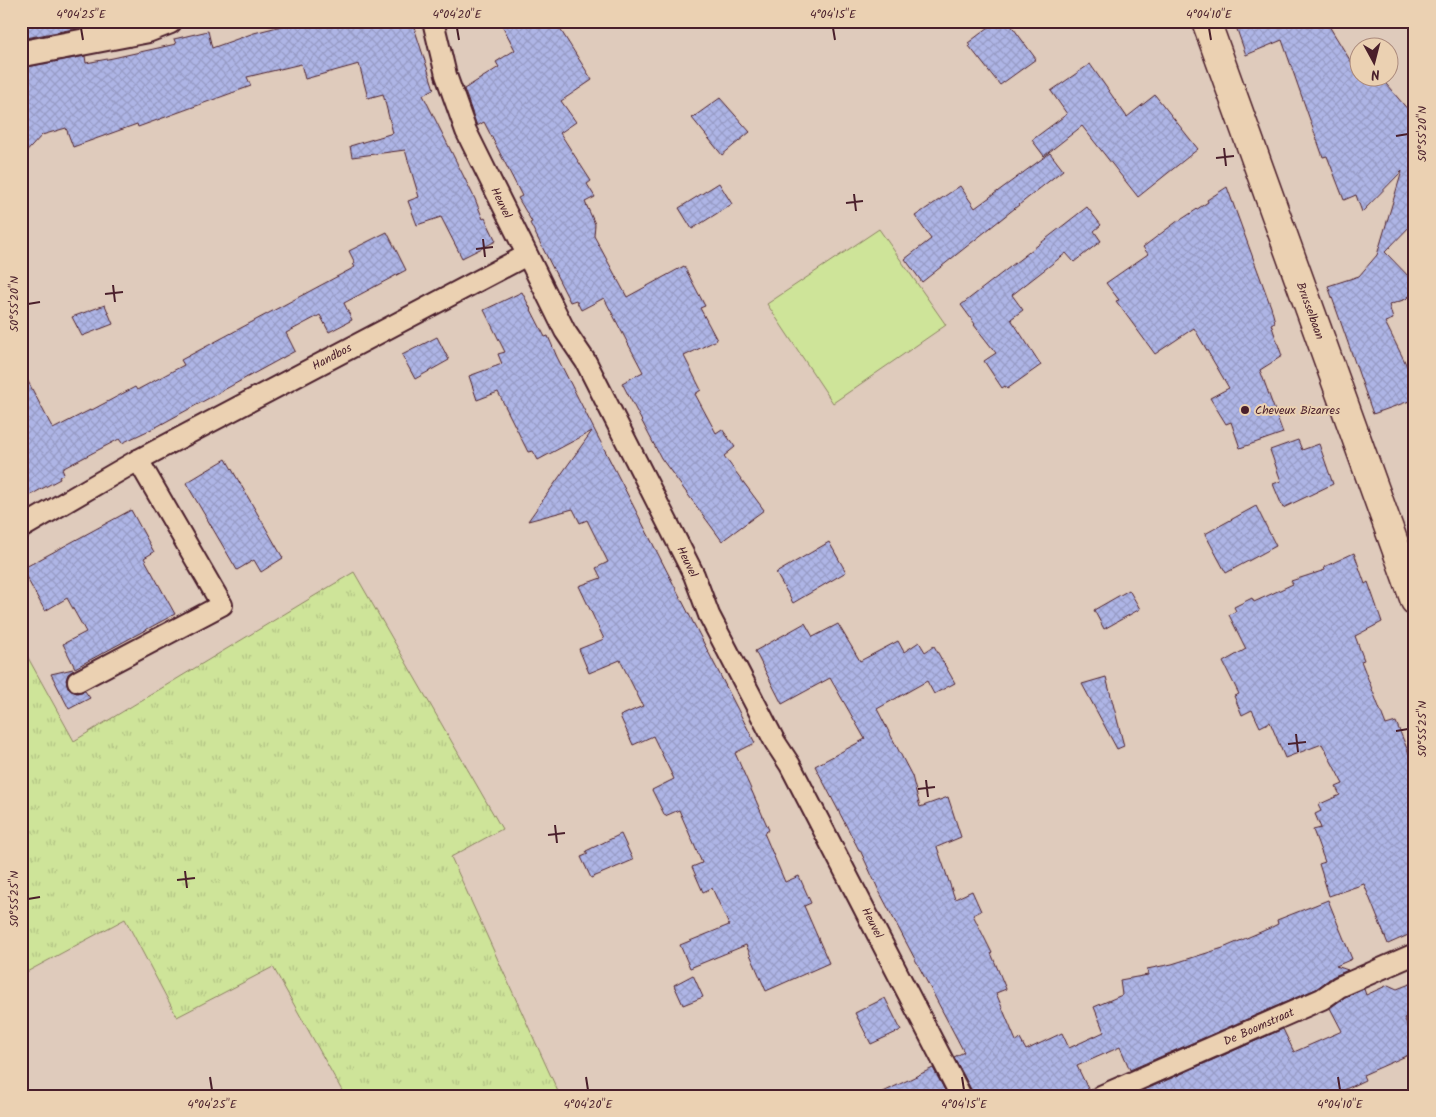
<svg xmlns="http://www.w3.org/2000/svg" width="1436" height="1117" viewBox="0 0 1436 1117" font-family="Kalam,sans-serif">
  <defs>
    <pattern id="grass-tufts" width="24" height="20" patternUnits="userSpaceOnUse" patternTransform="scale(1.25)"><rect width="24" height="20" fill="#cee499"/><path d="M3 7l-1-3M5 7V3M7 7l1-3M15 17l-1-3M17 17v-4M19 17l1-3" fill="none" stroke="#b2c384"/></pattern>
    <pattern id="building-cross-hatch" width="8" height="8" patternUnits="userSpaceOnUse" patternTransform="scale(1.25)"><rect width="8" height="8" fill="#aeb5e6"/><path d="M0 0l8 8M0 8l8-8" fill="none" stroke="#979bc5"/></pattern>
  </defs>
  <rect width="100%" height="100%" fill="#dfcbbc"/>
  <filter id="ink" filterUnits="userSpaceOnUse"><feTurbulence type="fractalNoise" baseFrequency=".02" numOctaves="2"/><feDisplacementMap in="SourceGraphic" scale="10" xChannelSelector="R" yChannelSelector="G"/><feConvolveMatrix kernelMatrix="1 2 1 2 8 2 1 2 1" color-interpolation-filters="sRGB"/></filter>
  <g filter="url(#ink)">
    <polygon fill="url(#grass-tufts)" stroke="#8c8262" points="354,572 502,829 451,857 560,1096 345,1096 273,967 177,1017 125,919 21,975 21,645 74,741"/>
    <polygon fill="#cee499" stroke="#8c8262" points="879,229 946,325 833,403 767,304"/>
    <g fill="url(#building-cross-hatch)" stroke="#4a1f2b">
      <polygon points="21,21 78,21 79,28 21,39"/>
      <polygon points="301,21 412,21 434,89 423,95 475,199 483,219 485,218 496,241 462,258 441,217 417,225 408,201 419,197 405,150 352,157 350,146 393,133 383,94 368,98 359,64 305,79 301,64 247,77 251,86 138,127 137,124 73,147 66,128 42,135 21,158 21,68 85,56 86,63 113,58 176,44 174,39 208,31 212,48 254,33"/>
      <polygon points="500,21 555,21 592,80 561,101 576,122 560,133 591,181 587,184 595,197 585,202 595,224 594,236 627,297 684,266 705,306 700,308 717,340 684,356 701,390 695,394 716,433 722,429 735,447 724,456 764,510 722,541 661,458 622,383 643,372 604,298 581,310 576,300 570,302 530,223 532,222 518,198 522,196 484,122 477,126 464,89 499,67 496,62 515,50"/>
      <polygon points="997,21 1008,21 1036,59 1000,85 969,46 970,46 968,43"/>
      <polygon points="1234,21 1326,21 1358,73 1358,78 1381,78 1415,118 1415,221 1385,252 1415,283 1415,290 1406,299 1389,305 1393,319 1385,322 1415,382 1415,399 1373,414 1328,286 1359,276 1377,255 1402,171 1362,212 1356,195 1344,200 1327,156 1323,157 1282,40 1246,55"/>
      <polygon points="1090,64 1127,117 1155,95 1198,149 1138,197 1082,126 1044,156 1032,140 1067,114 1051,91"/>
      <polygon points="720,98 750,132 722,155 692,118"/>
      <polygon points="1050,153 1063,170 922,282 905,259 931,239 915,216 960,186 975,208"/>
      <polygon points="719,183 732,204 692,229 679,208"/>
      <polygon points="1227,187 1271,307 1275,322 1271,324 1282,356 1260,370 1283,433 1240,448 1231,422 1226,424 1210,398 1229,388 1194,328 1155,354 1116,301 1119,300 1106,283 1148,254 1143,247 1179,220 1179,221 1208,202 1207,200"/>
      <polygon points="1087,207 1101,225 1094,231 1101,241 1074,262 1066,253 1012,295 1023,310 1011,319 1041,365 1007,389 1005,386 1002,388 984,361 996,353 974,325 975,324 961,305"/>
      <polygon points="387,232 406,270 344,303 352,320 329,332 320,315 286,333 295,351 158,426 122,443 119,439 62,469 64,474 59,477 60,479 21,500 21,368 53,429 90,410 90,411 135,387 137,390 184,365 181,360 355,267 353,264 355,263 349,251"/>
      <polygon points="522,292 545,337 548,336 557,357 755,743 735,753 769,830 764,833 785,882 799,876 811,903 804,906 829,963 766,991 746,945 690,968 680,945 729,925 712,888 703,892 692,867 702,863 679,810 665,816 652,790 674,779 653,736 633,745 620,716 643,706 620,660 589,673 579,649 604,639 579,586 601,578 596,568 608,562 587,520 580,523 573,509 528,521 592,431 538,460 533,451 528,452 498,392 477,400 469,376 502,364 498,354 505,352 484,310"/>
      <polygon points="105,305 113,324 82,336 72,317"/>
      <polygon points="437,337 449,360 415,379 402,355"/>
      <polygon points="1298,440 1302,450 1319,444 1333,484 1283,508 1273,484 1281,481 1270,450"/>
      <polygon points="226,459 283,558 261,572 254,560 237,570 186,483"/>
      <polygon points="1256,506 1276,546 1226,573 1205,534"/>
      <polygon points="131,510 154,552 144,558 175,614 75,668 63,644 86,632 67,598 45,611 22,569"/>
      <polygon points="829,542 846,572 793,603 776,573"/>
      <polygon points="1354,553 1365,584 1368,582 1382,622 1355,636 1364,660 1361,661 1386,725 1396,722 1415,768 1415,932 1388,944 1364,884 1329,896 1319,864 1325,862 1313,830 1321,828 1315,814 1321,811 1318,805 1340,795 1336,787 1343,784 1322,744 1285,758 1270,722 1260,727 1252,710 1242,715 1234,696 1239,694 1223,662 1246,649 1229,615 1236,611 1234,607 1252,598 1254,602 1293,584 1291,581 1325,570 1324,567"/>
      <polygon points="1129,590 1140,609 1104,629 1094,610"/>
      <polygon points="805,623 813,637 838,624 860,661 898,641 904,652 919,642 925,652 934,646 955,683 934,694 927,681 877,709 912,776 920,807 948,797 961,837 937,847 955,899 972,891 981,911 973,915 992,953 991,953 1006,989 996,993 1016,1041 1020,1039 1026,1050 1062,1033 1069,1048 1104,1032 1094,1007 1122,995 1120,980 1148,975 1147,969 1172,964 1223,948 1270,928 1278,924 1277,920 1328,900 1352,959 1336,966 1348,970 1332,977 1316,989 1130,1070 1120,1047 1077,1066 1090,1093 1089,1096 973,1096 972,1091 954,1057 964,1052 879,891 860,850 859,850 815,766 865,739 830,678 782,704 755,651"/>
      <polygon points="73,669 74,670 68,674 66,680 68,687 71,691 77,693 85,691 90,698 69,709 51,674"/>
      <polygon points="1106,677 1124,746 1117,749 1082,684"/>
      <polygon points="621,834 633,860 591,878 581,857 588,854 586,851"/>
      <polygon points="693,975 703,997 683,1005 674,985"/>
      <polygon points="1415,982 1415,1014 1404,1018 1415,1040 1415,1052 1363,1075 1365,1080 1331,1096 1142,1096 1140,1092 1283,1029 1294,1052 1342,1031 1330,1008 1345,997 1364,989 1366,995 1388,985 1397,989"/>
      <polygon points="885,998 901,1030 871,1044 855,1013"/>
      <polygon points="933,1068 948,1096 875,1096"/>
    </g>
    <g fill="none" stroke-linecap="round" stroke-linejoin="round">
      <defs>
        <g id="minor">
          <polyline points="433,21 446,75 466,131 565,331 586,362 694,575 709,615 775,742 790,765 961,1096"/>
          <polyline points="21,528 138,460 527,255"/>
          <polyline points="78,681 222,605 138,460"/>
          <polyline points="1101,1096 1322,999 1339,987 1415,954"/>
        </g>
        <polyline id="tertiary" points="21,54 146,30 169,21"/>
        <polyline id="primary" points="1206,21 1415,601"/>
      </defs>
      <use href="#minor" stroke="#4a1f2b" stroke-width="24"/>
      <use href="#tertiary" stroke="#4a1f2b" stroke-width="29"/>
      <use href="#primary" stroke="#4a1f2b" stroke-width="31"/>
      <use href="#minor" stroke="#ebd1b2" stroke-width="20"/>
      <use href="#tertiary" stroke="#ebd1b2" stroke-width="25"/>
      <use href="#primary" stroke="#ebd1b2" stroke-width="28"/>
    </g>
  </g>
  <path fill="none" stroke="#4a1f2b" stroke-width="2" d="M81,28l2,12M457,28l2,12M833,28l2,12M1209,28l2,12M1396,136l12,-2M1224,148l2,18M1216,158l18,-2M854,194l2,17M846,203l17,-2M483,239l2,18M476,249l17,-2M113,285l2,17M105,294l18,-2M28,304l12,-2M1396,731l12,-2M1296,734l2,18M1288,744l18,-2M926,780l2,17M918,789l17,-2M555,825l2,18M548,835l17,-2M185,871l2,17M177,880l18,-2M28,899l12,-2M210,1077l2,13M586,1077l2,13M962,1077l2,13M1338,1077l2,13"/>
  <circle fill="#4a1f2b" stroke="#ebd1b2" stroke-width="2" cx="1245" cy="410" r="5"/>
  <g text-anchor="middle" dominant-baseline="central" stroke-width="4" stroke-linejoin="round" paint-order="stroke">
    <g font-size="12" fill="#4a1f2b" stroke="#ebd1b2">
      <text transform="translate(501 203) rotate(64)">Heuvel</text>
      <text transform="translate(1310 311) rotate(70)">Brusselbaan</text>
      <text transform="translate(332 357) rotate(-28)">Handbos</text>
      <text transform="translate(687 562) rotate(64)">Heuvel</text>
      <text transform="translate(872 923) rotate(63)">Heuvel</text>
      <text transform="translate(1259 1027) rotate(-24)">De Boomstraat</text>
    </g>
    <g font-size="12" fill="#4a1f2b" stroke="#ebd1b2" text-anchor="start">
      <text x="1255" y="410">Cheveux Bizarres</text>
    </g>
  </g>
  <rect width="1436" height="1117" fill="none" stroke="#ebd1b2" stroke-width="55"/>
  <g transform="translate(1374 62) rotate(173)"><circle r="24" fill="#ebd1b2" stroke="#ab8a7c"/>
  <path d="M0-4L9 19L0 12L-9 19Z" fill="#4a1f2b"/>
  <text y="-8" font-size="14" font-weight="bold" text-anchor="middle" fill="#4a1f2b">N</text>
  </g>
  <rect x="28" y="28" width="1380" height="1062" fill="none" stroke="#4a1f2b" stroke-width="2"/>
  <g font-size="12" text-anchor="middle" fill="#4a1f2b">
    <text x="81" y="18">4°04'25"E</text>
    <text x="457" y="18">4°04'20"E</text>
    <text x="833" y="18">4°04'15"E</text>
    <text x="1209" y="18">4°04'10"E</text>
    <text transform="translate(1422 134) rotate(-90)" y="4">50°55'20"N</text>
    <text transform="translate(14 304) rotate(-90)" y="4">50°55'20"N</text>
    <text transform="translate(1422 729) rotate(-90)" y="4">50°55'25"N</text>
    <text transform="translate(14 899) rotate(-90)" y="4">50°55'25"N</text>
    <text x="212" y="1108">4°04'25"E</text>
    <text x="588" y="1108">4°04'20"E</text>
    <text x="964" y="1108">4°04'15"E</text>
    <text x="1340" y="1108">4°04'10"E</text>
  </g>
</svg>
